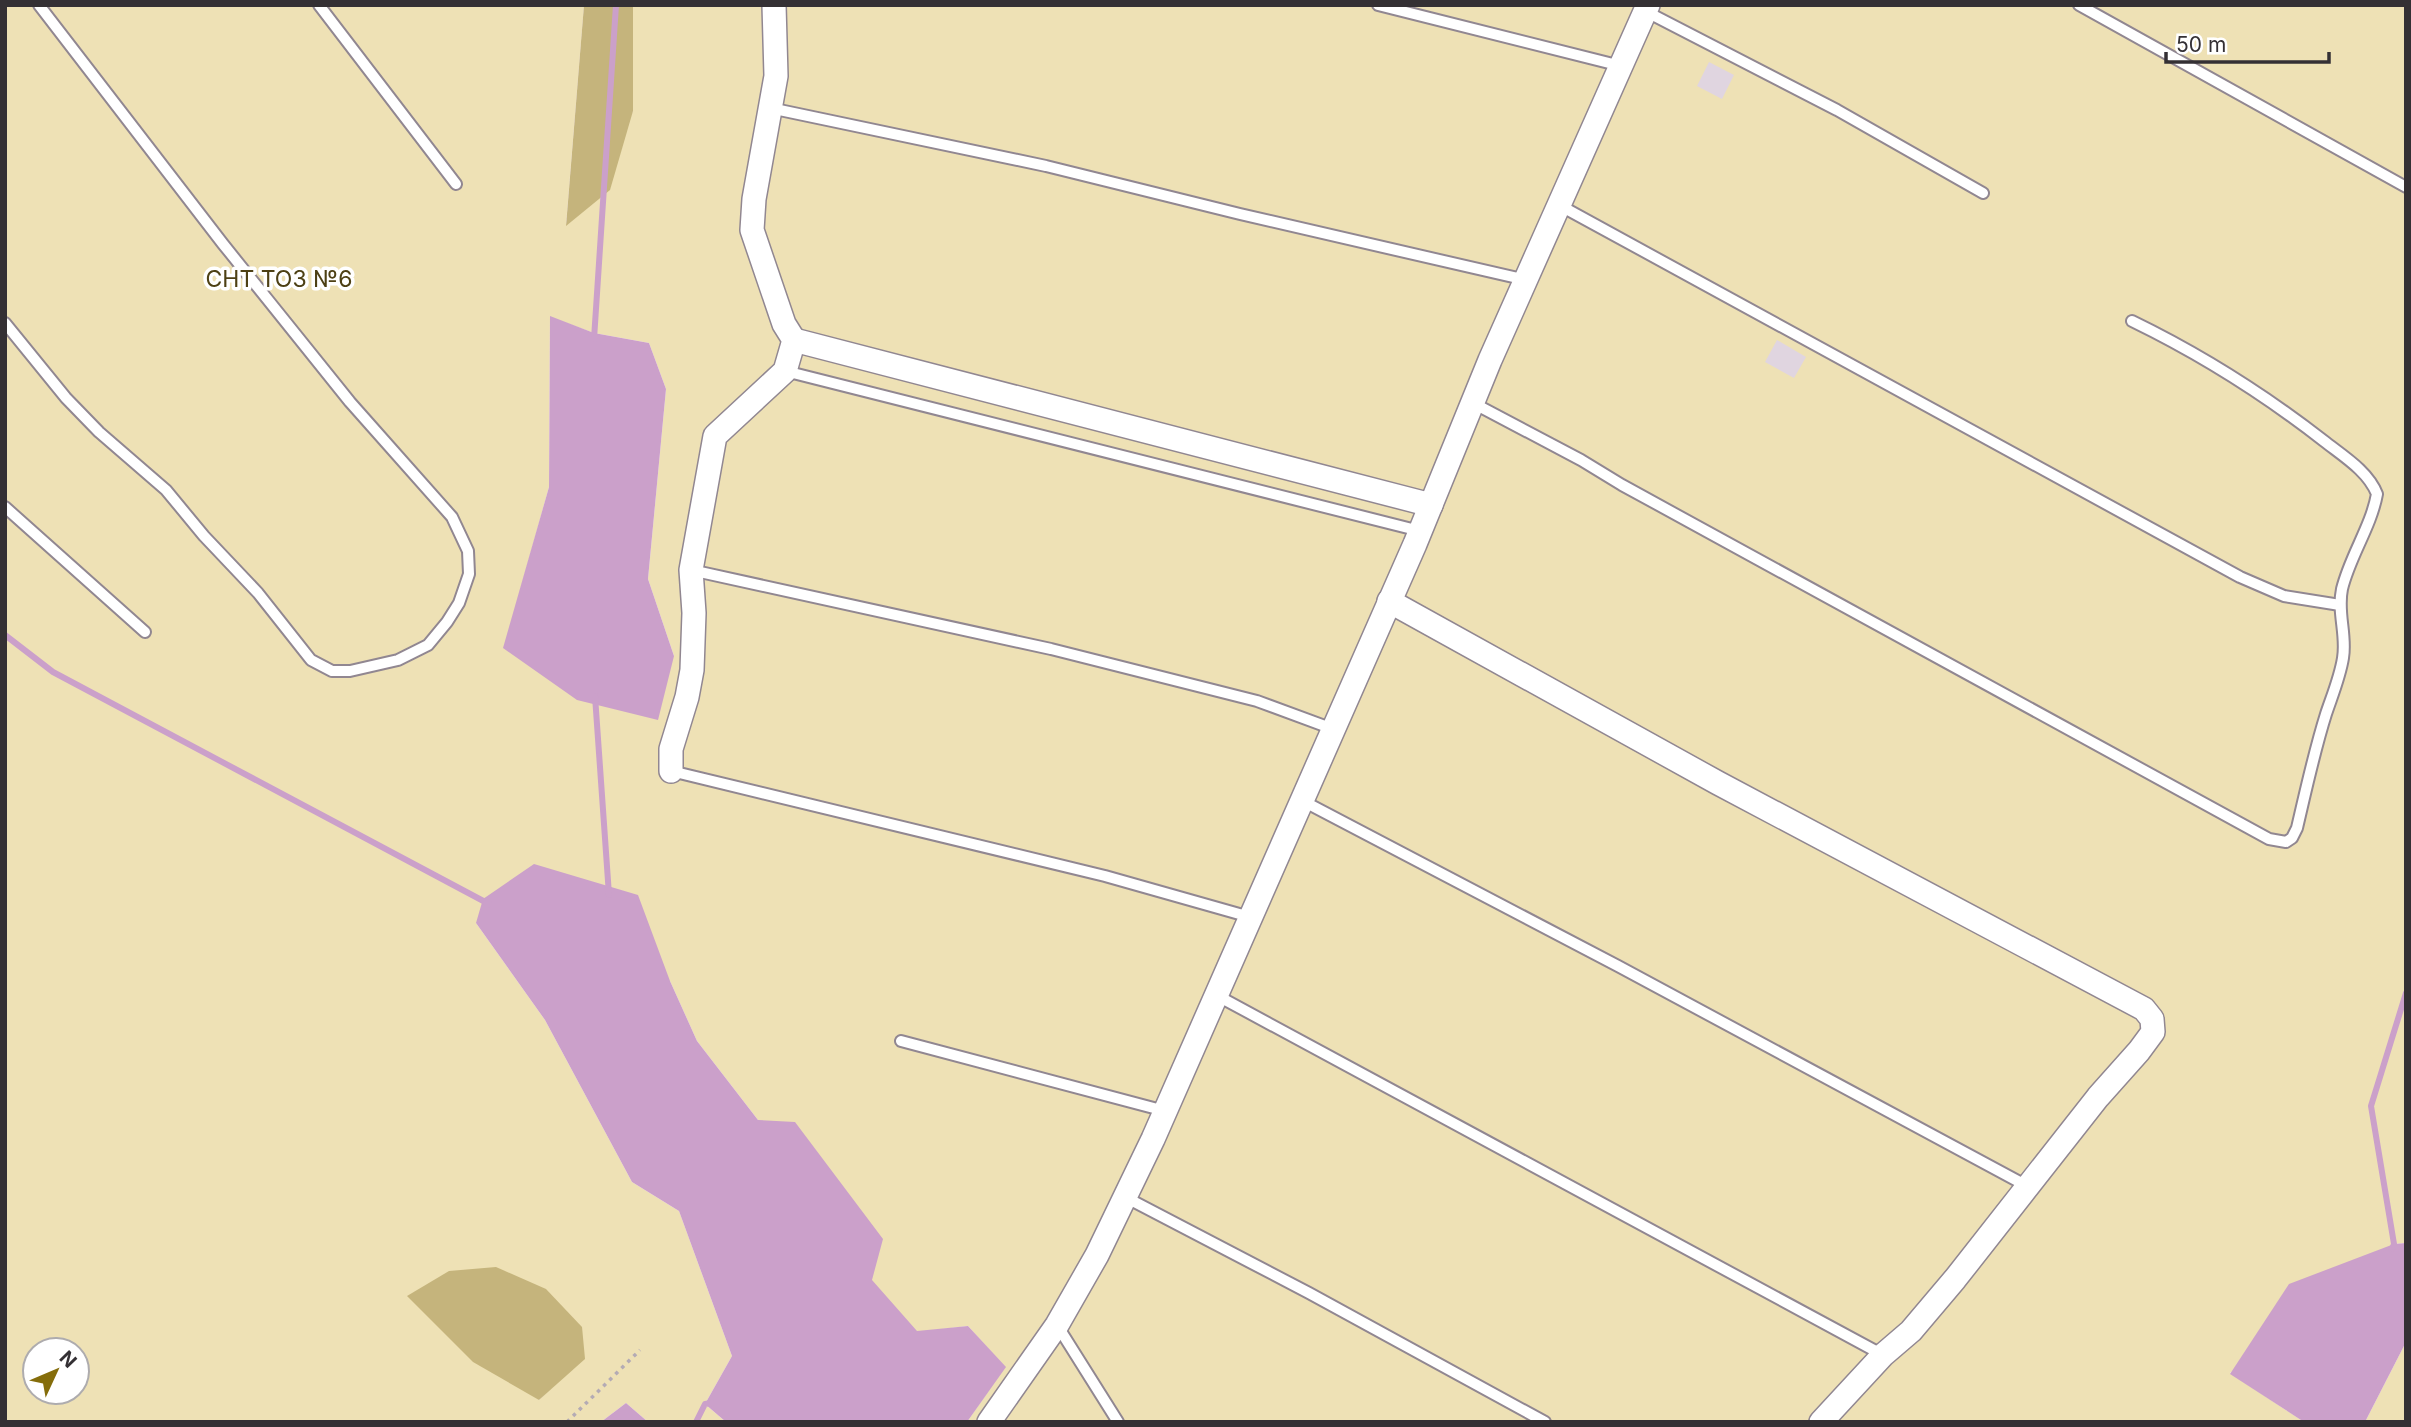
<svg xmlns="http://www.w3.org/2000/svg" width="2411" height="1427" viewBox="0 0 2411 1427" font-family="Inter,sans-serif">
  <rect width="100%" height="100%" fill="#fbf0fb"/>
  <g fill="#eee1b5" fill-rule="evenodd">
    <path d="M5,5h579l-18,220 67,-114v-106h1773v1238l-12,1 -164,129 74,49h-1337l38,-55 -37,-41 -51,6 -46,-52 -113,-160 -61,-79 -27,-60 -194,-58 69,97 87,162 47,29 53,145 -27,48 21,18h-78l-22,-19 -25,19h-596zM550,317l44,16 55,10 17,46 -18,190 26,77 -170,-8 45,-161zM496,1267l64,113 -21,20zM35,1350h42v42h-42z"/>
    <polygon points="2406,1342 2406,1422 2365,1422"/>
  </g>
  <g fill="#c5b47c">
    <polygon points="584,5 633,5 633,111 610,190 566,226"/>
    <polygon points="496,1267 546,1289 582,1327 585,1359 539,1400 473,1362 407,1296 449,1271"/>
  </g>
  <g fill="#cba0ca">
    <polygon points="550,316 594,333 649,343 666,389 648,579 674,656 658,720 577,700 503,648 549,487"/>
    <polygon points="534,864 638,895 670,981 697,1041 758,1120 795,1122 883,1239 872,1280 917,1331 968,1326 1006,1367 967,1422 726,1422 705,1404 732,1356 679,1211 632,1182 545,1020 476,923 483,899"/>
    <polygon points="2406,1243 2406,1342 2365,1422 2304,1422 2230,1374 2289,1284 2394,1244"/>
    <polygon points="626,1403 648,1422 601,1422"/>
  </g>
  <g fill="none" stroke-linecap="round" stroke-linejoin="round">
    <g stroke="#cba0ca" stroke-width="6">
      <polyline points="594,339 616,5"/>
      <polyline points="5,635 53,672 489,904"/>
      <polyline points="595,696 609,895"/>
      <polyline points="2392,1249 2394,1244 2371,1106 2406,993"/>
      <polyline points="696,1422 705,1404 711,1403"/>
    </g>
  </g>
  <g fill="#e0d5e0">
    <polygon points="1709,62 1734,75 1722,99 1697,86"/>
    <polygon points="1777,340 1806,357 1794,378 1765,362"/>
  </g>
  <g fill="none" stroke-linecap="round" stroke-linejoin="round">
    <defs>
      <g id="service">
        <polyline points="319,5 456,184"/>
        <polyline points="1378,5 1621,66"/>
        <polyline points="2079,5 2406,187"/>
        <polyline points="1645,11 1837,110 1983,193"/>
        <polyline points="770,108 1046,166 1240,214 1526,280"/>
        <polyline points="1559,205 2240,577 2284,596 2340,605"/>
        <polyline points="5,323 66,398 99,432 166,490 204,536 258,593 311,660 332,671 350,671 398,660 428,645 447,622 459,603 469,574 468,551 452,517 350,402 223,244 39,5"/>
        <polyline points="785,371 1420,531"/>
        <path d="M1473,403l108,57 41,25 647,354 17,3 6,-4 5,-10c9,-38 17,-76 29,-114 6,-18 14,-37 17,-56 4,-23 -6,-45 -1,-69 8,-33 29,-62 35,-95 -9,-23 -34,-38 -53,-53 -59,-46 -124,-87 -192,-120"/>
        <polyline points="5,507 145,632"/>
        <polyline points="691,570 1051,649 1257,701 1333,729"/>
        <polyline points="671,771 1105,876 1250,917"/>
        <polyline points="1301,800 1618,966 2027,1186"/>
        <polyline points="1216,995 1883,1355"/>
        <polyline points="901,1041 1165,1111"/>
        <polyline points="1125,1197 1309,1293 1545,1422"/>
        <polyline points="1057,1325 1118,1422"/>
      </g>
      <g id="minor">
        <polyline points="794,340 1431,505"/>
        <polyline points="1389,601 1718,783 2144,1009 2152,1019 2153,1032 2139,1051 2098,1097 1955,1279 1911,1331 1883,1355 1821,1422"/>
        <polyline points="671,771 671,749 687,697 692,670 694,613 691,570 715,436 785,371 794,340 784,324 752,230 754,199 776,76 774,5"/>
        <polyline points="989,1422 1057,1325 1097,1255 1153,1139 1415,544 1490,360 1648,5"/>
      </g>
    </defs>
    <use href="#service" stroke="#918791" stroke-width="14"/>
    <use href="#minor" stroke="#918791" stroke-width="26"/>
    <polyline stroke="#b4abb4" stroke-width="3.5" stroke-dasharray="3.5 5" stroke-linecap="butt" points="567,1422 640,1350"/>
    <use href="#service" stroke="#fff" stroke-width="10"/>
    <use href="#minor" stroke="#fff" stroke-width="23"/>
  </g>
  <g text-anchor="middle" dominant-baseline="central" stroke-width="7" stroke-linejoin="round" paint-order="stroke">
    <g font-size="23" fill="#4d4014" stroke="#fff">
      <text x="279" y="279">СНТ ТОЗ №6</text>
    </g>
  </g>
  <rect width="2411" height="1427" fill="none" stroke="#343034" stroke-width="14"/>
  <g transform="translate(56 1371) rotate(46)"><circle r="33" fill="#ffffff" stroke="#aeacae" stroke-width="2"/>
  <path d="M0-5L12 26L0 18L-12 26Z" fill="#856d0b"/>
  <text y="-10" font-size="19" font-weight="bold" text-anchor="middle" fill="#343034">N</text>
  </g>
  <path d="M2166 52v10h163v-10" fill="none" stroke="#343034" stroke-width="3.5"/>
  <text x="2176" y="52" font-size="21" fill="#343034" stroke="#ffffff" stroke-width="5" paint-order="stroke">50 m</text>
</svg>
